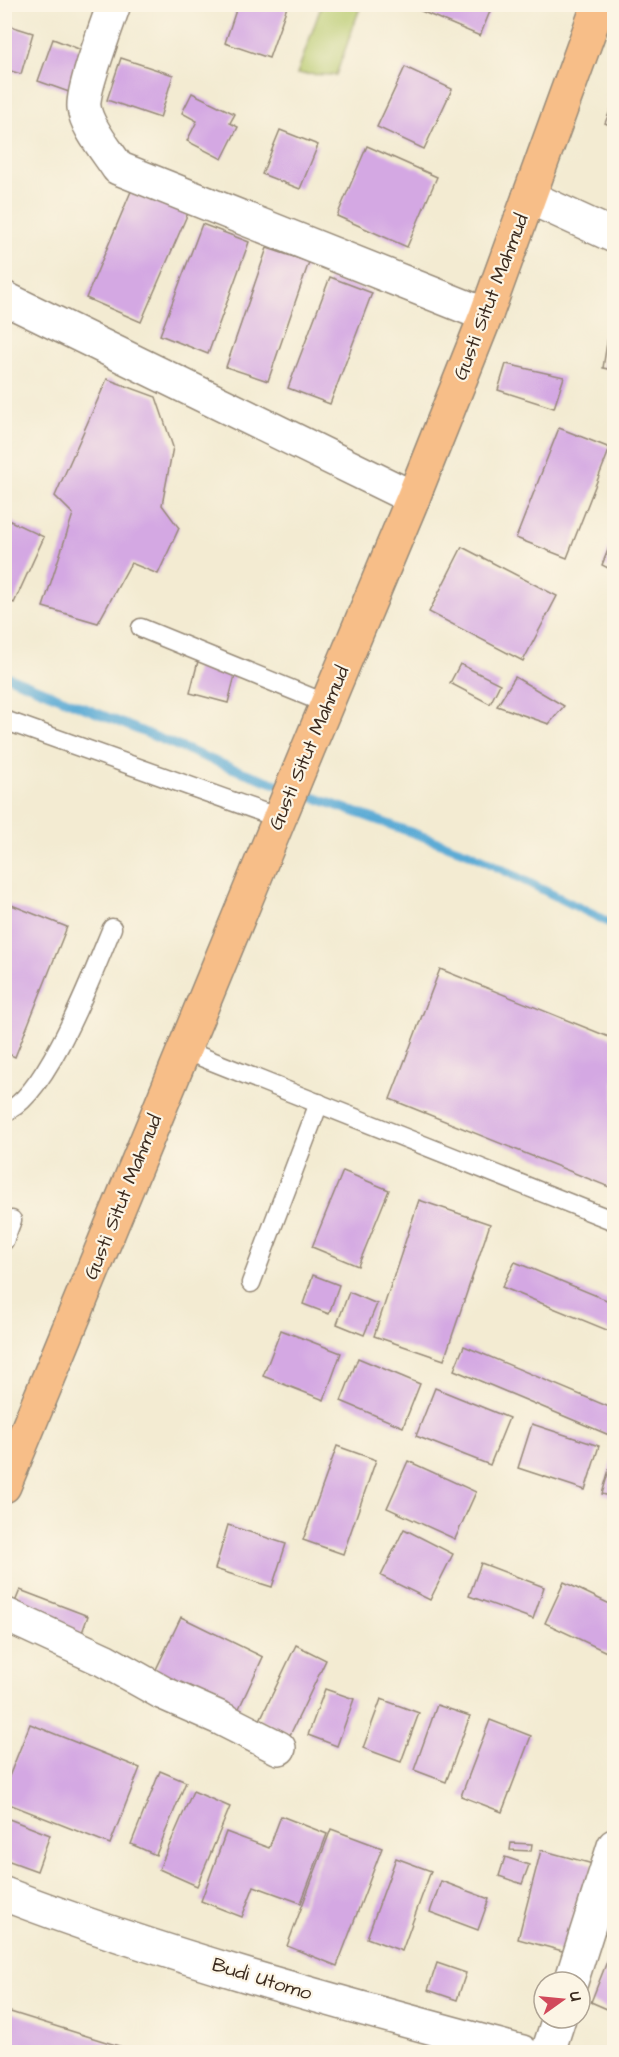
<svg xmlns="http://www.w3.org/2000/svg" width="619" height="2057" viewBox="0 0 619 2057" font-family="'Architects Daughter',sans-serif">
  <rect width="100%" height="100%" fill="#fcf5e5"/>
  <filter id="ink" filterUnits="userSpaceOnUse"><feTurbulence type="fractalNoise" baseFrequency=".0167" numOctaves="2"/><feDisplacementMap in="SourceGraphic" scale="12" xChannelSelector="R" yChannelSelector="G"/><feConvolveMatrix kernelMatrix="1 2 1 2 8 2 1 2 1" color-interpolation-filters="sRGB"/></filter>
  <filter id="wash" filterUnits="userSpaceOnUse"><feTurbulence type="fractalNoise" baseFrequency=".008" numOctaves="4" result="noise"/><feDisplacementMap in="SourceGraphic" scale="24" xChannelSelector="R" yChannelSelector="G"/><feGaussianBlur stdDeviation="1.35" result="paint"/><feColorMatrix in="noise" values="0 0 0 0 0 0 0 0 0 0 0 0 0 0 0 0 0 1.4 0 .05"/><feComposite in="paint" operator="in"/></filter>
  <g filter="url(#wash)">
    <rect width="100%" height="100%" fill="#f3ebd2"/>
    <polygon fill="#b8ca6e" stroke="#7a7a46" stroke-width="1.5" points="322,4 361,5 336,75 297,74"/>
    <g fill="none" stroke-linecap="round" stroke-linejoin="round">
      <polyline stroke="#5babd5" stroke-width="9" points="4,675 229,767 469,853 614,925"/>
    </g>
    <g id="blocks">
      <g fill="#d4a8e3">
        <polygon points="238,4 288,4 269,58 225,43"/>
        <polygon points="416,4 493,4 480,36 414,8"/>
        <polygon points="4,24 33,33 21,74 4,69"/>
        <polygon points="53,39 84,51 69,92 38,81"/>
        <polygon points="121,58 173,75 160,118 107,100"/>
        <polygon points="405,67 452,89 424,149 377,127"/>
        <polygon points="192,93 235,114 230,123 238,127 222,159 187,141 197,121 182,113"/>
        <polygon points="614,101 614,127 605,123"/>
        <polygon points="280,130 318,145 300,189 262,174"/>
        <polygon points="367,146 437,177 407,247 337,216"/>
        <polygon points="132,189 188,213 141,322 86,298"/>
        <polygon points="202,224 249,242 208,354 160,335"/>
        <polygon points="267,248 309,262 268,381 226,367"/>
        <polygon points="330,277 372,293 330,404 288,388"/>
        <polygon points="613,306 614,306 614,370 603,368"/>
        <polygon points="506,364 564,377 554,408 498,390"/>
        <polygon points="107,379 156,397 173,447 162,505 179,528 158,574 131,563 98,623 43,607 73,514 55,496"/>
        <polygon points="559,428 610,448 567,558 516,538"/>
        <polygon points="4,518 44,537 14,603 4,598"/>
        <polygon points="614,535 614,571 602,565"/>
        <polygon points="462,547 557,596 523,661 429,612"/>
        <polygon points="199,657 237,668 228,703 190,693"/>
        <polygon points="460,664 500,684 490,704 450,683"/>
        <polygon points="515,677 564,706 549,724 497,706"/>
        <polygon points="4,902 67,927 15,1057 4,1052"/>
        <polygon points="440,969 614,1039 614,1189 390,1099"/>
        <polygon points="343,1171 389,1190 358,1266 312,1247"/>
        <polygon points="419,1200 490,1224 444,1360 374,1336"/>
        <polygon points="515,1262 614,1303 614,1333 502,1287"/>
        <polygon points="313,1275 339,1285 329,1314 303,1304"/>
        <polygon points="349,1292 377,1304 364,1335 337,1324"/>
        <polygon points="281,1330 341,1353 324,1400 263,1376"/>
        <polygon points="464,1346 614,1409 614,1437 454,1370"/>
        <polygon points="358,1358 420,1384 403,1427 341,1401"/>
        <polygon points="435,1388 509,1418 490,1465 416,1436"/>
        <polygon points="532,1424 599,1446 585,1490 518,1468"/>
        <polygon points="337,1446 376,1460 343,1554 303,1540"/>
        <polygon points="612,1459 614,1460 614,1497 602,1494"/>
        <polygon points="408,1461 476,1492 455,1539 387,1508"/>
        <polygon points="228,1525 286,1544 272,1587 215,1569"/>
        <polygon points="404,1529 453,1554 430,1600 381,1576"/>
        <polygon points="481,1563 544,1587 533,1619 469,1596"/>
        <polygon points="564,1582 614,1606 613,1655 545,1623"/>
        <polygon points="20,1590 88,1616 80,1638 11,1612"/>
        <polygon points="181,1617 263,1657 234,1719 151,1680"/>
        <polygon points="296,1645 326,1660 290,1735 260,1720"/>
        <polygon points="325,1689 354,1699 337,1746 308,1735"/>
        <polygon points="381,1699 419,1713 401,1762 363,1748"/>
        <polygon points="437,1705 470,1716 446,1782 414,1770"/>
        <polygon points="490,1720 531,1736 502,1812 461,1796"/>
        <polygon points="30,1724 140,1768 110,1844 4,1802 4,1789"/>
        <polygon points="160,1771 186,1782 156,1855 131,1844"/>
        <polygon points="193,1791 230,1807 197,1886 159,1869"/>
        <polygon points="281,1816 327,1834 301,1903 254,1886 242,1917 201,1901 226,1832 269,1848"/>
        <polygon points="9,1819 50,1835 37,1871 4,1859 4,1831"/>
        <polygon points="331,1829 382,1848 337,1966 287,1946"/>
        <polygon points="511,1843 532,1844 531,1851 510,1850"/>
        <polygon points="541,1850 593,1864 570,1953 518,1939"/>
        <polygon points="505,1857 529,1865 522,1884 499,1876"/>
        <polygon points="396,1858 431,1871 402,1951 367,1938"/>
        <polygon points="441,1881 489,1899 478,1930 430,1912"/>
        <polygon points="611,1907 614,1908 614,1937 601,1932"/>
        <polygon points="610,1954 614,1955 614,2012 591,2002"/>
        <polygon points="437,1963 466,1973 457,2000 428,1990"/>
        <polygon points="4,2010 138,2052 4,2052"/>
      </g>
    </g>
  </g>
  <g filter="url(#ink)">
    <use href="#blocks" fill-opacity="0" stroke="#978a78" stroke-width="1.5"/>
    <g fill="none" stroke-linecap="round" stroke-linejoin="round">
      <defs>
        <g id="service">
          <polyline points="141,628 327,704"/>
          <polyline points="4,720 279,818"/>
          <polyline points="184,1050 614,1221"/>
          <path d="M4,1112c42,-12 91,-144 108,-184"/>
          <polyline points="4,1241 12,1220"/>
          <polyline points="251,1283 319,1103"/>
        </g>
        <g id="minor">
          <path d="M114,4c-7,21 -32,86 -30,103 2,20 24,45 34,61l368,147"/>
          <polyline points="529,197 614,236"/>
          <polyline points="4,298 413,498"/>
          <polyline points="4,1614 104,1660 163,1693 222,1719 279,1748"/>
          <polyline points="571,1982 614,1846"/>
          <polyline points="548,2052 559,2018"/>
        </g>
        <path id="tertiary" d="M4,1894c169,65 344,111 518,158"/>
        <polyline id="trunk" points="4,1486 308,749 413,498 486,315 599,4"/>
      </defs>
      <use href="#service" stroke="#978a78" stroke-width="21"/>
      <use href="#minor" stroke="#978a78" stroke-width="36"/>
      <use href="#tertiary" stroke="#978a78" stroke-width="36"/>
      <use href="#trunk" stroke="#978a78" stroke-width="36"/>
      <use href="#service" stroke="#fff" stroke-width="18"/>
      <use href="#minor" stroke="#fff" stroke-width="33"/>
      <use href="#tertiary" stroke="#fff" stroke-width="33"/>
      <use href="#trunk" stroke="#f7be88" stroke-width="33"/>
    </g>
  </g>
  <g text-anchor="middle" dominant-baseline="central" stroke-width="4.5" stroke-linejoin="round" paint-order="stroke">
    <g font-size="20" fill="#3b2a1e" stroke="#fcf5e5">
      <text transform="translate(491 297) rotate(-69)">Gusti Situt Mahmud</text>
      <text transform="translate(309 748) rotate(-67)">Gusti Situt Mahmud</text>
      <text transform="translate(123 1197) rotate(-68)">Gusti Situt Mahmud</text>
      <text transform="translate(262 1979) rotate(17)">Budi Utomo</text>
    </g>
  </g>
  <rect width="619" height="2057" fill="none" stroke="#fcf5e5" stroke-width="24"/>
  <g transform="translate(562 2000) rotate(75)"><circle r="28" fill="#fcf5e5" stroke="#afa495" stroke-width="1.5"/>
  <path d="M0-4.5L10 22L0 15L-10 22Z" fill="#d1495b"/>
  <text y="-9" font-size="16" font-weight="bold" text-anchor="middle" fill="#3b2a1e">U</text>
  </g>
</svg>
